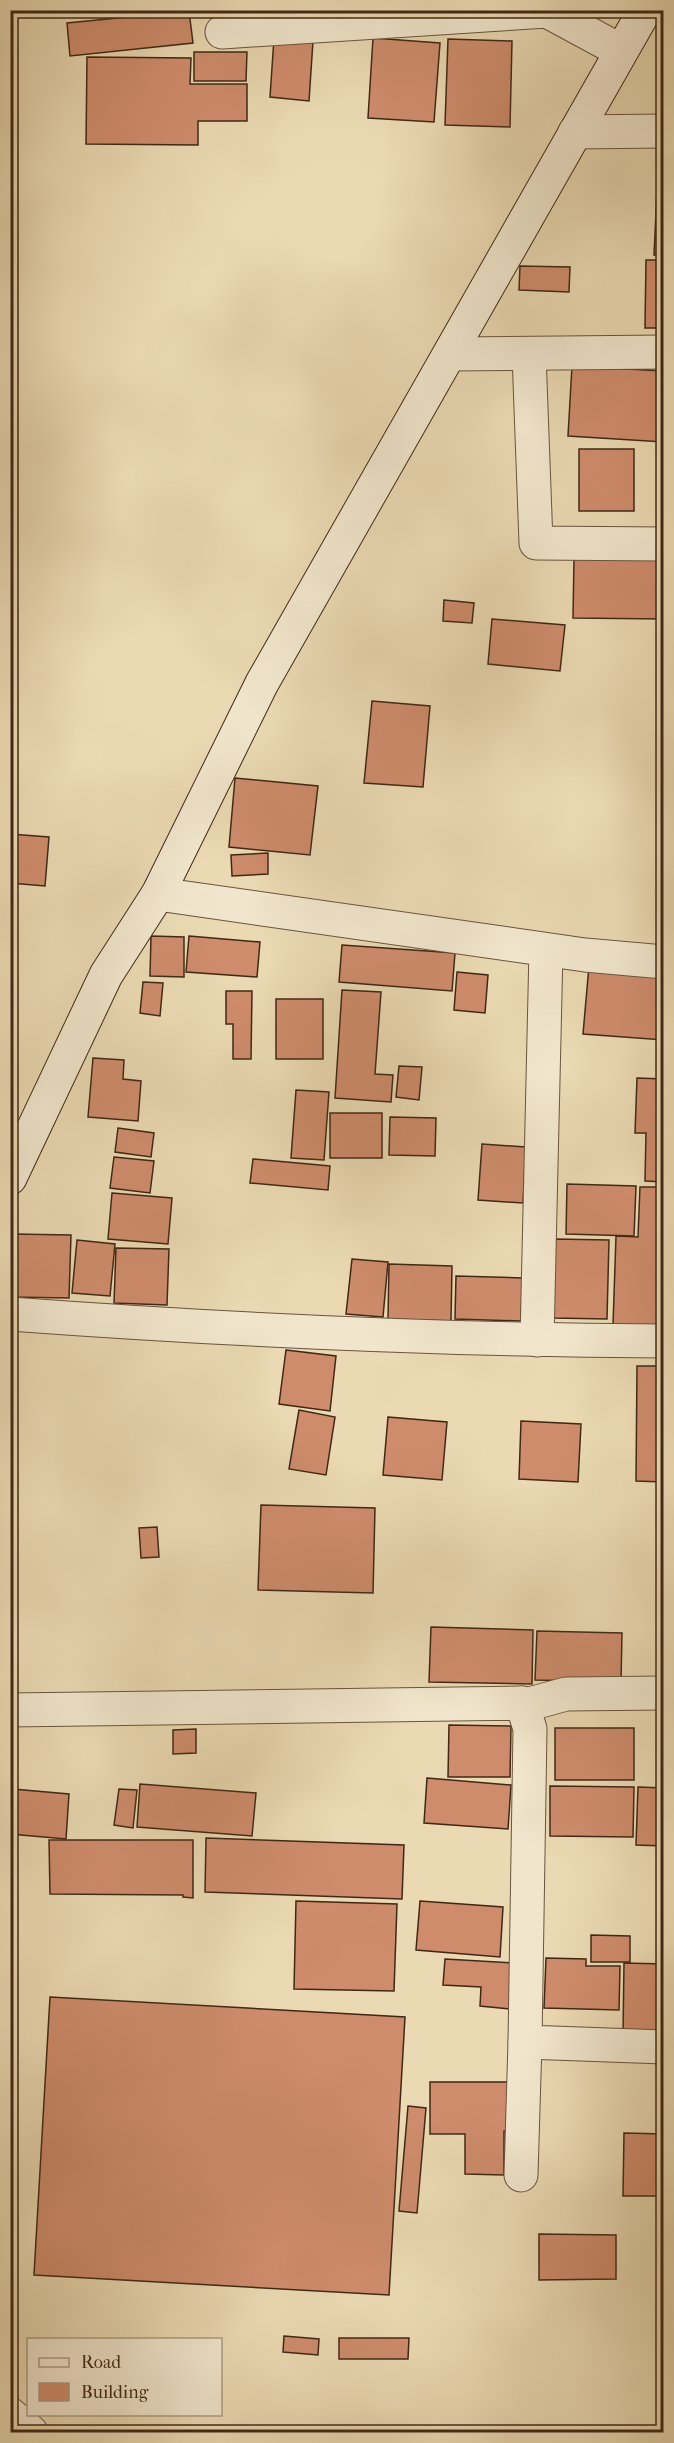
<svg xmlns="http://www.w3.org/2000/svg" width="674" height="2443" viewBox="0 0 674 2443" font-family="'IM FELL French Canon',serif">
  <rect width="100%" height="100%" fill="#ead9b2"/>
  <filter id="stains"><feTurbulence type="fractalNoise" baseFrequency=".00333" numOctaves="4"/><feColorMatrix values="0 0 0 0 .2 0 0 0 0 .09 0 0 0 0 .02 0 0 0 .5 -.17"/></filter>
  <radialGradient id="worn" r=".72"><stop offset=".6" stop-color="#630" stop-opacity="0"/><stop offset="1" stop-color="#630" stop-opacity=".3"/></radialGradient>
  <g fill="#ce8c6c" stroke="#402816" stroke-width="1.5">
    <polygon points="189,11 193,43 70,56 67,23"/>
    <polygon points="274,38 313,41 309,101 270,97"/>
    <polygon points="373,38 440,43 434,122 368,118"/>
    <polygon points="448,39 512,41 510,127 445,125"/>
    <polygon points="194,52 247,52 246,81 194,81"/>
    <polygon points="87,57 191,58 190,84 247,84 247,121 198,121 198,145 86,144"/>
    <polygon points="658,170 664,170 664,255 654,255"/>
    <polygon points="646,260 664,260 664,328 645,328"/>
    <polygon points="520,266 570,267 569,292 519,290"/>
    <polygon points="572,366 664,371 664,442 568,436"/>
    <rect x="579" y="449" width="55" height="62"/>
    <polygon points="574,559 664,560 664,619 573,618"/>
    <polygon points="444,600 474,603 472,623 443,621"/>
    <polygon points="492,619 565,625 560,671 488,664"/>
    <polygon points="372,701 430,706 423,787 364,783"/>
    <polygon points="235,778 318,786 310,855 229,847"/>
    <polygon points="10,834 49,837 45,886 10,883"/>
    <polygon points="268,853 268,874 232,876 231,855"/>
    <polygon points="151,936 184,937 184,977 150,976"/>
    <polygon points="189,936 260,942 257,977 186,972"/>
    <polygon points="342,945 455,953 452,991 339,982"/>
    <polygon points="589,966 664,972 664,1040 583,1034"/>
    <polygon points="457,972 488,975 485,1013 454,1010"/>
    <polygon points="143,982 163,983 160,1016 140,1013"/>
    <polygon points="342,990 381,992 375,1074 393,1075 391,1102 335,1098"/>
    <polygon points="226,991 252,991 251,1059 233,1059 233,1024 226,1024"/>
    <rect x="276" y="999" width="47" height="60"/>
    <polygon points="93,1058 124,1060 123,1079 141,1081 138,1121 88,1117"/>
    <polygon points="399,1066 422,1067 419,1100 396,1097"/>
    <polygon points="637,1078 664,1079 664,1182 645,1181 646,1133 635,1133"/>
    <polygon points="296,1090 329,1092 324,1160 291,1158"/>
    <rect x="330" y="1113" width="52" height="45"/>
    <polygon points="390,1117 436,1118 435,1156 389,1155"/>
    <polygon points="118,1128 154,1133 151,1157 115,1152"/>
    <polygon points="482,1144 526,1147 523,1203 478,1200"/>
    <polygon points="114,1157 154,1161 150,1193 110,1188"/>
    <polygon points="253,1159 330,1166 328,1190 250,1183"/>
    <polygon points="567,1184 636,1186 634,1236 566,1234"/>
    <polygon points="640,1187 664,1187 664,1326 613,1325 616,1236 638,1237"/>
    <polygon points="112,1193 172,1198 168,1244 108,1239"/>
    <polygon points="14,1234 71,1235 69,1298 12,1297"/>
    <polygon points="555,1239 609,1240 607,1319 553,1318"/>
    <polygon points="77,1240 115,1244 110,1296 72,1293"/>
    <polygon points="116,1248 169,1249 167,1305 114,1303"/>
    <polygon points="352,1259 388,1262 383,1317 346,1314"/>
    <polygon points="389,1264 452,1266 451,1321 388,1319"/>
    <polygon points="456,1276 523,1278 521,1321 455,1319"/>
    <polygon points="286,1350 336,1356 330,1411 279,1404"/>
    <polygon points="637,1366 664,1366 664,1482 636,1481"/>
    <polygon points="299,1410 335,1417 326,1475 289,1469"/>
    <polygon points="388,1417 447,1422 442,1480 383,1475"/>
    <polygon points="521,1421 581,1424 578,1482 519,1479"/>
    <polygon points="261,1505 375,1508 373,1593 258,1590"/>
    <polygon points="157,1527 159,1557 141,1558 139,1528"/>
    <polygon points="431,1627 533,1630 532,1684 429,1682"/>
    <polygon points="537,1631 622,1633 621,1682 535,1680"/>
    <polygon points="449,1725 511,1726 510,1777 448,1777"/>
    <rect x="555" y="1728" width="79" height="52"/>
    <polygon points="196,1729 196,1753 173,1754 173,1730"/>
    <polygon points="10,1749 16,1749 13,1789 69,1794 66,1839 10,1834"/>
    <polygon points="427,1778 511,1785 508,1829 424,1823"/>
    <polygon points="140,1784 256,1793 252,1836 137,1827"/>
    <polygon points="550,1786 634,1787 633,1837 550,1836"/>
    <polygon points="638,1787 664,1788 664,1846 636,1845"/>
    <polygon points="119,1789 137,1790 133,1828 114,1825"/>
    <polygon points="206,1838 404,1845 402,1899 205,1892"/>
    <polygon points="49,1840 193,1840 193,1898 183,1897 183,1895 50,1894"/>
    <polygon points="296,1901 397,1904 394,1991 294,1989"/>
    <polygon points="420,1901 503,1907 500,1957 416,1950"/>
    <polygon points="591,1935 630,1936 630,1962 591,1962"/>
    <polygon points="546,1958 586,1959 586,1966 620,1966 619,2010 544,2008"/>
    <polygon points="445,1959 514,1963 511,2009 480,2006 481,1987 443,1985"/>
    <polygon points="624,1963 664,1964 664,2036 623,2035"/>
    <polygon points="50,1997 405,2017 389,2295 34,2275"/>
    <polygon points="430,2082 512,2082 512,2131 504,2131 504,2175 465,2174 465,2134 430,2134"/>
    <polygon points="408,2106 426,2108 417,2213 399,2211"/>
    <polygon points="624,2133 664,2134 664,2196 623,2196"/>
    <polygon points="539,2234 616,2235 616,2279 539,2280"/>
    <polygon points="284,2336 319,2339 318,2355 283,2352"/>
    <polygon points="339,2338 409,2338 408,2359 339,2359"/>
  </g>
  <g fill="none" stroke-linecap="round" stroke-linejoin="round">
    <defs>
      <g id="street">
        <polyline points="222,32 547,11 621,51"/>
        <polyline points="575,132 664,131"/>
        <polyline points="450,354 664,352"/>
        <polyline points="529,354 536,543 664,544"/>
        <polyline points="158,894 585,955 664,962"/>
        <path d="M10,1314c218,16 436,26 654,27"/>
        <polyline points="537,1340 546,950"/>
        <polyline points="522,1703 526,1705 566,1694 664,1693"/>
        <polyline points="10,1710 522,1703 530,1729 525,2042 664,2047"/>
        <polyline points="521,2175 525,2042"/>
        <polyline points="10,2414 31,2432"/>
      </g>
      <polyline id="secondary" points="10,1178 106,975 158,894 262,683 645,10"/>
    </defs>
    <use href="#street" stroke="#6a543d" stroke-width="35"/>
    <use href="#secondary" stroke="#402816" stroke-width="35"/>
    <use href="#street" stroke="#f1e6cd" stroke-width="33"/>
    <use href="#secondary" stroke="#f1e6cd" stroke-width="33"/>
  </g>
  <rect width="674" height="2443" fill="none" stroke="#ead9b2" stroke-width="36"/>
  <rect x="12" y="12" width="650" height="2419" fill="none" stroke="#402816" stroke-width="3"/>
  <rect x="18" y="18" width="638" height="2407" fill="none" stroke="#402816" stroke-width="1.5"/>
  <rect x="27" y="2338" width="195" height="78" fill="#f1e6cd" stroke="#aa9a84" stroke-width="1.5"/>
  <rect x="39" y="2358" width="30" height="9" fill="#f1e6cd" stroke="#aa9a84" stroke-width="1.5"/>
  <text x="81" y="2368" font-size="18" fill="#402816">Road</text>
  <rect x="39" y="2383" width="30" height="18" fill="#ce8c6c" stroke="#aa9a84" stroke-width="1.5"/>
  <text x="81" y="2398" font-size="18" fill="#402816">Building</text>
  <rect width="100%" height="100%" filter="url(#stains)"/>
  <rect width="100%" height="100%" fill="url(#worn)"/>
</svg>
